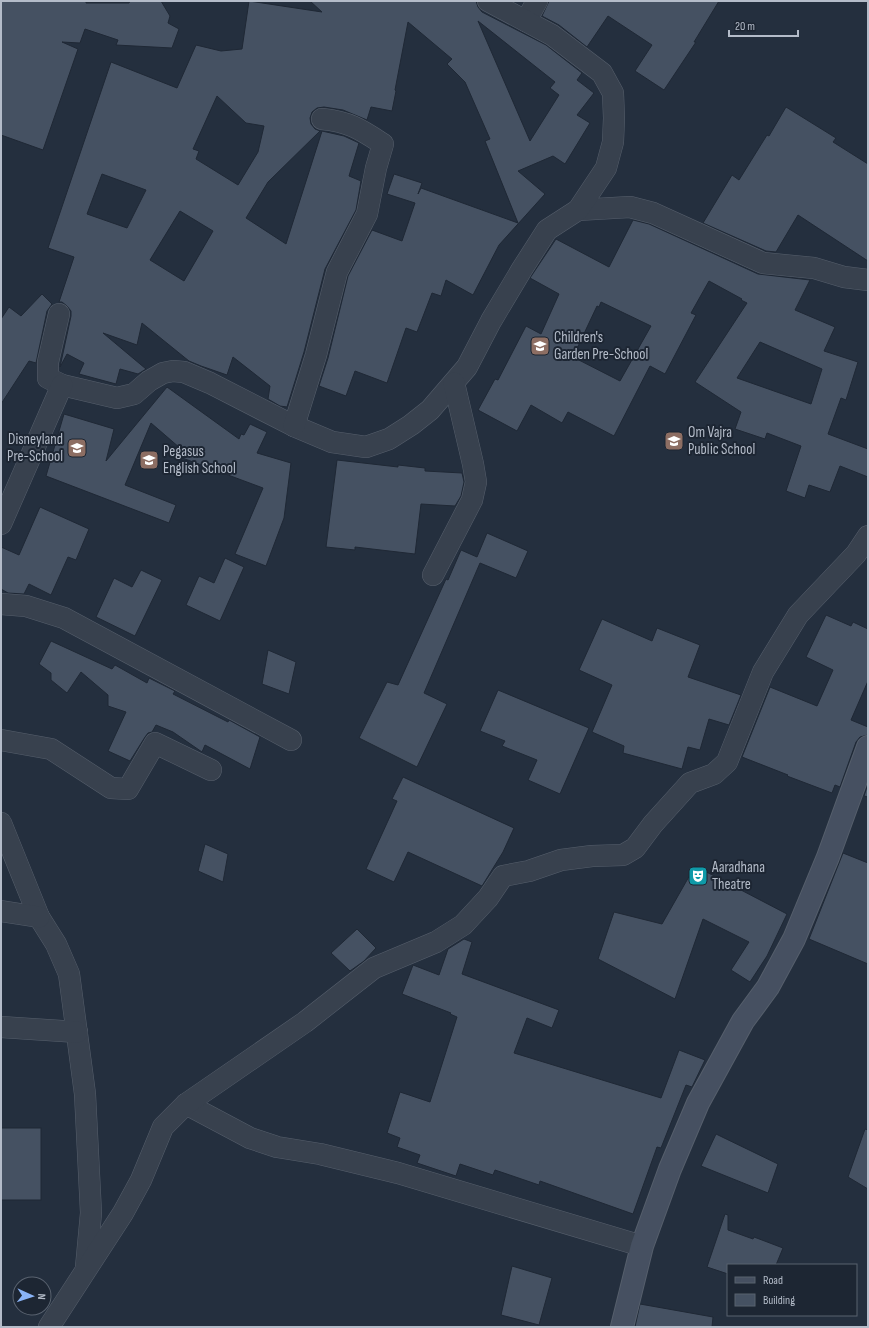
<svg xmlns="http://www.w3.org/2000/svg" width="869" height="1328" viewBox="0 0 869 1328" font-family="'Sofia Sans Condensed',sans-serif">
  <rect width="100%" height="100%" fill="#242f3e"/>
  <g fill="#455162" stroke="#1f2835" fill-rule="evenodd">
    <polygon points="1,1 86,1 86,3 129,3 130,1 161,1 170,16 168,23 179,29 172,48 116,45 118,40 85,29 80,43 62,42 78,49 43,150 1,135"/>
    <path d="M249,1l73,11 -12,-11h166l2,6 4,5 64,33 36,28 -5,7 17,13 -17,22 13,8 -25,41 -12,-8 -35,15 27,23 -46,51 -26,50 -27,-15 -5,16 -9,-3 -15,39 -11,-4 -19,55 -32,-12 -9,25 -27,-10 9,-28 20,-82 24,-46 30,11 13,-38 -28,-9 7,-20 28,9 -4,11 3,-6 97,35 -33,-82 5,-2 -25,-57 -18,-18 5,-5 -44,-37 -13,68 1,1 -4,20 -21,-4 -4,13 -24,-10 -19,-3 -7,1 -5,4 -2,6 1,6 4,5 5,2 -52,51 -22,36 40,26 36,-113 22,5 15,7 -10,33 12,5 -5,29 -31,59 -21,83 -17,55 -7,-1 -12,-7 2,-13 -37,-29 -6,18 -26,-9 -12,-5 -47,-38 -5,22 -34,-12 43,36 -8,5 -18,-5 -4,15 -37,-10 5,-11 -17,-9 -7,13 11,-51v-5l-4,-5 -5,-4h-3l15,-45 -26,-9 63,-186 66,26 19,-43 25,6 21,-2zM478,21l77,61 -5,6 9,7 -29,46zM217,96l29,27 18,3 -6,26 -20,33 -42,-26 3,-8 -6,-2zM102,174l44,16 -19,38 -40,-14zM180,211l33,20 -29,50 -34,-21z"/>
    <polygon points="549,1 719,1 694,42 696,42 664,90 635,71 652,45 608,16 587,47 559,25 542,16"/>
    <polygon points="786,107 836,138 833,142 868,164 868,261 798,215 776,252 766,251 703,223 732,175 739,180 767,135 769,136"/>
    <path d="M633,220l16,4 109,50 52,6 -15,30 40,17 -11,24 34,11 -12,38 -5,-2 -13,36 40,15v28l-28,-11 -10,26 -21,-7 -4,13 -19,-7 15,-45 -34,-13 -2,6 -30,-10 6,-17 -46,-30 52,-79 -6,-3 1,-1 -33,-18 -18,32 5,2 -31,59 -15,-8 -36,70 -46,-24 -6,11 -31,-18 -14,26 -39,-21 17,-31 3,1 28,-54 15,8 18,-40 -29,-16 26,-39 53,28zM601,302l50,24 -31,55 -47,-24 24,-51 2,1zM760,342l62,27 -11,35 -74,-26z"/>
    <polygon points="42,294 52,304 47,311 36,363 29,361 1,404 1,319 9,307 21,316"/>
    <polygon points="167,387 239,439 241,434 244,435 250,424 267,432 257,453 291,463 284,518 266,566 235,554 263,488 177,456 180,448 151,423 125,485 176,505 169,523 46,476 64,414 114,429 106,461"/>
    <polygon points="337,460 398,467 398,465 425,468 425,471 462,473 464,482 461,496 455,506 421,504 415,554 355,547 355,550 326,547"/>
    <polygon points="40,507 89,529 76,560 68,557 51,595 29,584 24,594 8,593 1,589 1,547 19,555"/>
    <polygon points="487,533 528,551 516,578 480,563 424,693 447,704 417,767 359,738 387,682 398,685 446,579 448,580 461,550 477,557"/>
    <polygon points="225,558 244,567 220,621 186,605 199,576 214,583"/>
    <polygon points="141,570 162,580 135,636 96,617 114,578 132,587"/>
    <polygon points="826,615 851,626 853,622 868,629 868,681 851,720 868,727 868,735 860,737 856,742 840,787 835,785 832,793 787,776 788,775 742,757 770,687 817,706 833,670 806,657"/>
    <polygon points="602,619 652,641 657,628 700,645 688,677 741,695 729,725 709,719 700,750 688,747 682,769 623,753 624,746 592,732 612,685 579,670"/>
    <polygon points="51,641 112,669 115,665 147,683 149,678 175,691 173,694 228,722 229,720 260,737 250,769 205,745 202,752 173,732 156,725 152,732 148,733 145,737 130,761 108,751 126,712 108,706 108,695 81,672 67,693 51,680 51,673 39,664"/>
    <polygon points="268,650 296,662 289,694 262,684"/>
    <polygon points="498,690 589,728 560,794 528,780 537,760 502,746 505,741 480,731"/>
    <polygon points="403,777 514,828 503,852 482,886 408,852 394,882 366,869 397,801 392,799"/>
    <polygon points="868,784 868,797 864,796"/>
    <polygon points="205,844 228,854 223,882 198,871"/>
    <polygon points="843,853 868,863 868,964 809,939"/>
    <polygon points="695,866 787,914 767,956 750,982 731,970 749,942 703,919 675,999 598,959 614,912 662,924"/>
    <polygon points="357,929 376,948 364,961 350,971 331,953"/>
    <polygon points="464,939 472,942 462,974 559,1010 552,1028 527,1018 514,1053 661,1098 679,1050 705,1060 692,1087 686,1085 661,1148 657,1147 633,1214 540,1181 539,1185 495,1170 493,1175 460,1164 456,1176 417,1163 420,1155 397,1147 400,1138 387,1133 400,1092 430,1102 457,1017 450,1014 451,1013 402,994 413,965 439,975 448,949"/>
    <rect x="1" y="1128" width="40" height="72"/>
    <polygon points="865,1129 868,1130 868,1189 848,1177"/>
    <polygon points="716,1134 778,1164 768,1193 701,1166"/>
    <polygon points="725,1214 728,1215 728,1230 753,1239 754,1237 783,1248 776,1265 728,1265 728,1274 707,1267"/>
    <polygon points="512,1266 552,1278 539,1325 501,1315"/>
    <polygon points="640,1304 713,1317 712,1327 635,1327"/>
  </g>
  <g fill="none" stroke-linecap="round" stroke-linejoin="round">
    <defs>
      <g id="street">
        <polyline points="526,21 537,1"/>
        <polyline points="578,210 630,207 653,213 763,263 814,268 844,277 868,280"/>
        <polyline points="59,314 48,362 48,378 62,385 117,398 134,394 149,381 163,373 173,371 184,372 210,383 294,426 332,442 366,447 389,439 411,425 430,410 467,367 491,321 522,269 547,230 578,210 606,168 613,142 614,118 613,93 602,73 552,35 488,1"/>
        <path d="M294,426l22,-71 21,-83 30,-58 9,-46 7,-24c-23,-15 -33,-22 -61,-25"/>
        <polyline points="1,524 62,385"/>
        <polyline points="433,575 472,500 476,482 473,464 454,383"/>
        <polyline points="1,604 26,606 64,618 291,740"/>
        <polyline points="1,740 51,749 111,788 128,789 155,743 211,770"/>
        <polyline points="1,823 39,917 56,944 69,974 85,1094 91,1213 86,1267"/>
        <polyline points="1,911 39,917"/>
        <polyline points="1,1027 77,1032"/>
        <polyline points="186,1104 250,1138 277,1147 320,1154 398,1173 642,1246"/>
        <polyline points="49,1327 123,1213 141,1180 163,1127 186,1104 305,1022 374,968 436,942 463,925 488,898 503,876 529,871 561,860 592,856 623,855 635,848 653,824 690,783 714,774 727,762 763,672 798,615 856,554 868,536"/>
      </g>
      <polyline id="secondary" points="622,1327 642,1246 670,1169 698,1103 743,1021 768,987 794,939 828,857 868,747"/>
    </defs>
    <use href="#street" stroke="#565f6c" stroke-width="22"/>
    <use href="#secondary" stroke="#565f6c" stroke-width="24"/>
    <use href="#street" stroke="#38414e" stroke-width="21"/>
    <use href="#secondary" stroke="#465061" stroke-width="22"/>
  </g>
  <defs>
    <symbol id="school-square" viewBox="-11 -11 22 22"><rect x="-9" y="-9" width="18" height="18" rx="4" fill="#8d6e63" stroke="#1d2633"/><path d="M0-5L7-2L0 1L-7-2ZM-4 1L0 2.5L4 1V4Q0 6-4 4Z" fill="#fff"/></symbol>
    <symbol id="theatre-square" viewBox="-11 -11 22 22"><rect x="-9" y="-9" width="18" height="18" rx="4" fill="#0f9aa8" stroke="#1d2633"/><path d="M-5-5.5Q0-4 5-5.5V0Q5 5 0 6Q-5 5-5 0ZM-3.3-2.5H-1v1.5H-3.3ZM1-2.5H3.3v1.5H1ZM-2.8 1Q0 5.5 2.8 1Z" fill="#fff"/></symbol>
  </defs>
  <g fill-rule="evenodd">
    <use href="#school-square" x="529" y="335" width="22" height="22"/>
    <use href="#school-square" x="663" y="430" width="22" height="22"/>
    <use href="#school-square" x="66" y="437" width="22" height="22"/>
    <use href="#school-square" x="138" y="449" width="22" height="22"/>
    <use href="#theatre-square" x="687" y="865" width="22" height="22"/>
  </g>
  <g text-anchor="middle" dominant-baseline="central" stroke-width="4" stroke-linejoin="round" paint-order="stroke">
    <g font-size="15" fill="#b4bcc9" stroke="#1d2633" text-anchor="start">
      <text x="554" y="337">Children's<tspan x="554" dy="17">Garden Pre-School</tspan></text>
      <text x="688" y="432">Om Vajra<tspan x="688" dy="17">Public School</tspan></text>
      <text x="63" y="439" text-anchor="end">Disneyland<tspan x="63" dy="17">Pre-School</tspan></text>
      <text x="163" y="451">Pegasus<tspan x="163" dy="17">English School</tspan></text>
      <text x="712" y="867">Aaradhana<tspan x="712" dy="17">Theatre</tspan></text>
    </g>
  </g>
  <rect width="869" height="1328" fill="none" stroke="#b4bcc9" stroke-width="4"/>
  <rect x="727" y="1264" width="130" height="52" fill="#1d2633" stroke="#59626f"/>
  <rect x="735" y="1277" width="20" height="6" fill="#465061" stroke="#59626f"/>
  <text x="763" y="1284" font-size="12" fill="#b4bcc9">Road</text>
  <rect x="735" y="1294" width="20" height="12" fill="#455162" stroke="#59626f"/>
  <text x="763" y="1304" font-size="12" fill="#b4bcc9">Building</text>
  <g transform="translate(32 1296) rotate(93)"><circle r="19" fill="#1d2633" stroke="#59626f"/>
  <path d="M0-3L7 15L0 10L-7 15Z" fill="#8ab4f8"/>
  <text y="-6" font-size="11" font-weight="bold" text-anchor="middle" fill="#b4bcc9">N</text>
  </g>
  <path d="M729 30v6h69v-6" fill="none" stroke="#b4bcc9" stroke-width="2"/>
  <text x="735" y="30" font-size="12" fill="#b4bcc9" stroke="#1d2633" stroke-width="3" paint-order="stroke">20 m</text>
</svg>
